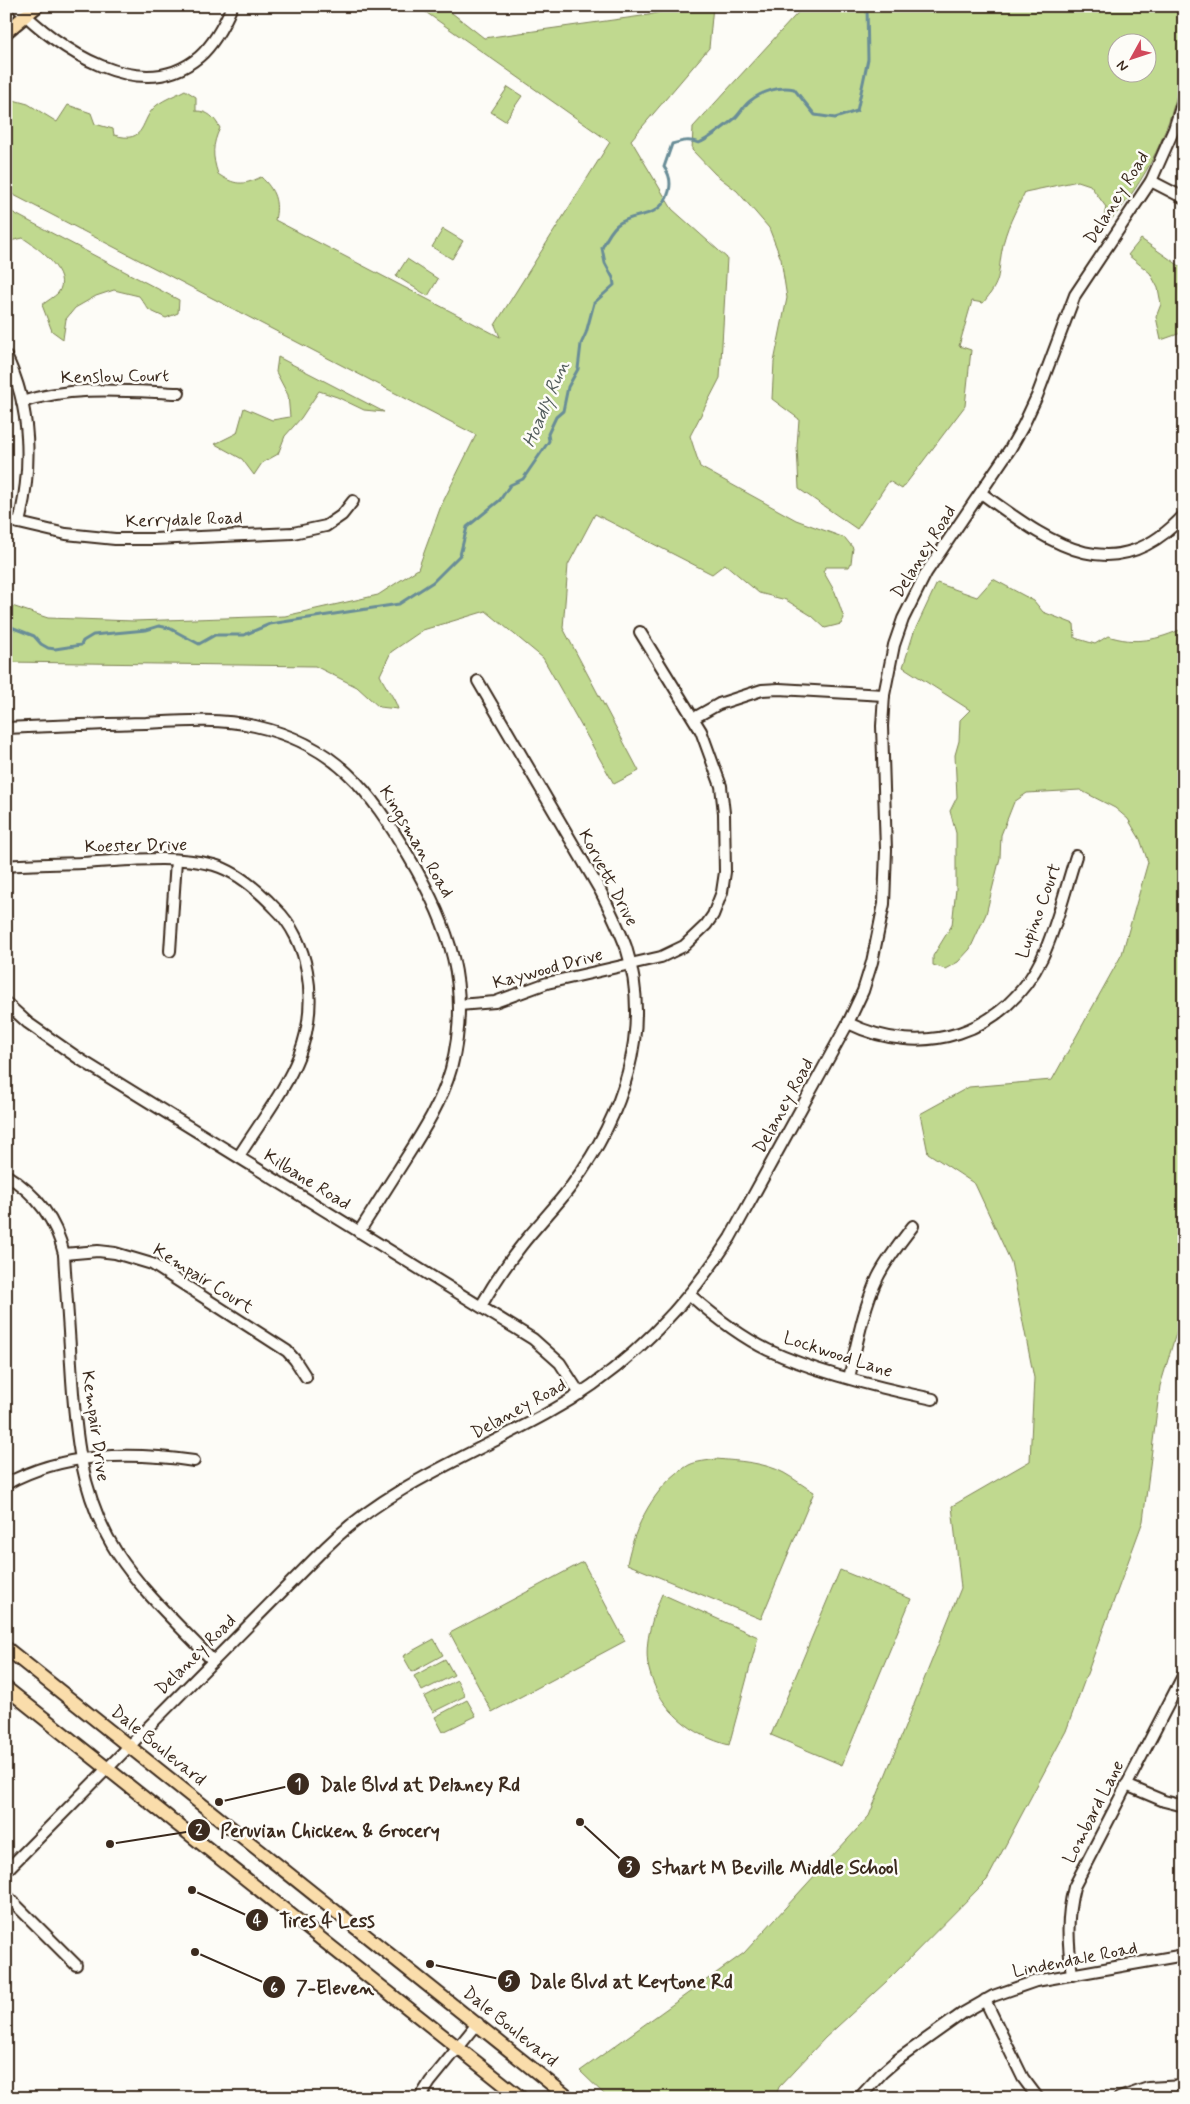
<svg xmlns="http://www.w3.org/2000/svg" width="1190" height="2104" viewBox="0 0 1190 2104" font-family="Mynerve,sans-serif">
  <rect width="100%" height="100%" fill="#fdfcf7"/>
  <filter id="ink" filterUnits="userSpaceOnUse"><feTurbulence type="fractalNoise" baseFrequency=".02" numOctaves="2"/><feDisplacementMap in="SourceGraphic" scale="10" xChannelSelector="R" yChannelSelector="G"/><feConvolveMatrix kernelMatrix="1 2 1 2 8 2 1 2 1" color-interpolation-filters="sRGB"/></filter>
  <g filter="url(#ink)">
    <g fill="#c0d98f" stroke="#7e8256" fill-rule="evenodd">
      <path d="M417,6h26l41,32 165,-23 33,-9h31l-4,42 -78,92 41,69 55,49 -7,120 -30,58 10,31 96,53 49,18 8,10 -2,15 -2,4h-23l-3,4 12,21 9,26 -3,6 -16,4 -13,-12 -26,-16 -27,-7 -34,-29 -13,10 -117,-60 -27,51 -5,63 76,143 -25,13 -71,-126 -57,-47 -63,19 -32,22 -11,23c5,12 14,21 18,34l-19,-2 -22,-20 -42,-21 -309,-4v-58l42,14 86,3 151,-5 93,-21 40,-26 23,-63 35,-71 -470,-244v-93l22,6 29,18 11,-17 23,8 4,11 18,5 1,6c34,10 25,-16 43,-30 8,-6 19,-10 28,-15l11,7v14c12,0 18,6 24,17 -8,17 -8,28 -2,46 16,11 25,12 43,3 14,13 18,25 14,43l225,117 -5,-12 115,-183z"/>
      <path d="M804,6h380c0,20 3,43 -1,62 -11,59 -36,114 -77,157h-4l4,-18 -16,-22 -12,-4 -53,11c-9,18 -20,38 -23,58 -5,27 0,30 -19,53l-11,-2 -13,45 12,4 -6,56 -63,83 -13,-8 -32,48 -58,-40 -2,-43 2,-27 -27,-20 2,-37 13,-64 -6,-39 -12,-31 -32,-37 -22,-17 -23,-24 1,-23zM1118,42h30v30h-30z"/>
      <polygon points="508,87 522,96 505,121 491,112"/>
      <path d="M6,209l173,91 -1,13 -12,5 -17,-8 -10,-14 -25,-6 -18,6 -21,12 -9,11 -3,20 -11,-8 -10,-26c5,-4 12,-8 16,-12 15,-20 -21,-46 -35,-55l-13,3 -4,4z"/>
      <polygon points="443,229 463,241 452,259 432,247"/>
      <polygon points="1141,239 1184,269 1184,332 1161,340 1156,317 1161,304 1158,288 1150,273 1128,255"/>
      <polygon points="407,259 438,279 428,296 396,276"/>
      <polygon points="278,357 384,412 364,410 337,397 319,391 301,418 285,436 278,454 262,463 254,475 242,459 215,444 237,433 244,408 272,420 290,417 288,395 276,372"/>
      <path d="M993,579l41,22 9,11 31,12 1,14 20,6 13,-8c27,9 50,4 76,-8v71l-7,1 7,6v601l-24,79 -17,135 -77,210 -79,149 -101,102 -61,56 -46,49 -4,11h-167l-28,-27 164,-118 125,-137 92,-228 -9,-82 78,-45 4,-83 -23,-116 -36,-78 -47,-31 -8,-39 49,-27 83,-7 70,-126 26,-92 -8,-23 -12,-20 -13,-11 -35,-18 -53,3 -13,9 -13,33 -1,23 -14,56 -16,35 -12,13 -13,7 -12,-4v-9l19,-31 4,-36v-56l-6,-22 7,-14 -2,-42 4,-14 1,-21 10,-10 -67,-43 11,-35 23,-49 40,14z"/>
      <path d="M716,1459c22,2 48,3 68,14 11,6 19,13 30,19l-53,127 -134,-55c7,-37 28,-80 62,-99 8,-4 19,-4 27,-6z"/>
      <polygon points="583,1562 625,1641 492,1712 450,1633"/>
      <polygon points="840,1570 911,1599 842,1765 771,1735"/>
      <path d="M662,1594l96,43 -29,108c-36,-9 -69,-35 -79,-72 -8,-26 2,-55 12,-79z"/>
      <polygon points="434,1639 443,1655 412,1672 403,1656"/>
      <polygon points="445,1659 454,1675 422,1691 414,1676"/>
      <polygon points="457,1680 465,1696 433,1712 424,1697"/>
      <polygon points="467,1700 476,1716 443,1732 435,1717"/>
    </g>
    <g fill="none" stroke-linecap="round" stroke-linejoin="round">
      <path stroke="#698d97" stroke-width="3" d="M6,625l28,11 7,8 7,4 7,1 26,-4 2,-4 10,-6 53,-5 13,-4 10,2 30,16 16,-9h29l26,-11 129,-20 34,-22 27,-27 7,-28 33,-27 10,-15 13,-6 26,-38 -1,-7 8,-17 7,-6 5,-24 10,-18 3,-25 5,-11 8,-30 20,-18 -1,-7 -8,-15 -3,-15c4,-8 8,-17 15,-23 12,-10 26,-8 37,-14 16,-9 21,-30 10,-44l8,-23c10,-3 17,-5 27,-1 13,-6 24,-15 35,-24 6,-5 10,-14 16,-18 12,-10 30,-15 44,-12l21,26 20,3 22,-7 11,-52 -1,-53"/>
      <defs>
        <g id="minor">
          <path d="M16,6c42,43 125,100 183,51 15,-13 25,-32 33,-51"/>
          <polyline points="1151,181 1184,198"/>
          <path d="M6,356c26,52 26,112 13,167"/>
          <path d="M22,402c51,-17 104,-11 157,-9"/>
          <path d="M981,493c67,48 131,100 203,22"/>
          <polyline points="6,520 66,534 115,539 154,539 293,533 326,526 342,515 353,501"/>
          <path d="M478,681l123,211c9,18 18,36 25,55 27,85 -4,170 -54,238 -16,22 -35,40 -51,61 -15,19 -28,39 -40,60"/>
          <polyline points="694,718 719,704 762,690 779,689 884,695"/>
          <path d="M6,728c47,-2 93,-4 140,-5 36,-2 73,-5 109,3 80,18 115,64 154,131 41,69 63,131 42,212 -9,32 -27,61 -45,89 -16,25 -31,49 -47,74"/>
          <path d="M6,866c25,-2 51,-2 76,-3 43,-2 89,-9 132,2 24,7 44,25 61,43 17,16 28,40 32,63 14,78 -29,123 -68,185"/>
          <polyline points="170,951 176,860"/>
          <polyline points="6,1003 28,1023 81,1060 533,1339 560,1363 580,1394"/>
          <polyline points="459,1005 495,1002 547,983 661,957 684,946 706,925 713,915 722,892 725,872 724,813 721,786 701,731 640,632"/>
          <path d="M848,1023c75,37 157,11 194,-65 15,-32 23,-68 34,-102"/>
          <path d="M6,1175c31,19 50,44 58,79 2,37 5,74 7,110 4,68 9,131 46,189 26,40 63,73 96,108"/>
          <polyline points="64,1254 98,1251 115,1253 152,1264 287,1351 295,1360 306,1377"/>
          <path d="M690,1295c24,21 49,41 78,55 49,23 112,38 165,49"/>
          <path d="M849,1378c8,-34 14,-70 29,-101 9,-18 23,-35 35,-51"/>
          <path d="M6,1484c58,-32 124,-32 188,-23"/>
          <polyline points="1126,1785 1164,1801 1184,1806"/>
          <path d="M6,1871l320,-324c62,-61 146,-92 220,-133 77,-42 137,-103 184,-176l118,-215 15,-32 9,-29 12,-58 2,-54 -4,-124 2,-31 10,-50 9,-26 23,-46 84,-124 13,-23 14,-30 38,-101 76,-114 23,-52 10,-31"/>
          <polyline points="6,1895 76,1965"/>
          <path d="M1072,1975c-4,-33 -6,-56 2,-88l110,-213"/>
          <polyline points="985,2000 1023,2078 1038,2098"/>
          <polyline points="420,2098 430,2082 478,2023"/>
          <polyline points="859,2098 882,2073 897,2060 963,2013 993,1996 1036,1981 1184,1955"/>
          <polyline points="1119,2098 1148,2088 1184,2086"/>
        </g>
        <g id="major">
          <polyline points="6,32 37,6"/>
          <polyline points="6,1648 569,2098"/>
          <polyline points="6,1688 521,2098"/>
        </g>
      </defs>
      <use href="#minor" stroke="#3b2a1e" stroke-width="14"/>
      <use href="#major" stroke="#3b2a1e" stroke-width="16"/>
      <use href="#minor" stroke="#fdfcf7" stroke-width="10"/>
      <use href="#major" stroke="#faddab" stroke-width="12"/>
    </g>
  </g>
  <g text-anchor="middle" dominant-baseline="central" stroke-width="5" stroke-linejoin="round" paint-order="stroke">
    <g font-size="18" fill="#3b2a1e" stroke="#fdfcf7">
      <text transform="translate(1117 198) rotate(-58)">Delaney Road</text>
      <text transform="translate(115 377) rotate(-1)">Kenslow Court</text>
      <text transform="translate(184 520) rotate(-2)">Kerrydale Road</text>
      <text transform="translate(924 552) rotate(-58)">Delaney Road</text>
      <text transform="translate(416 842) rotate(59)">Kingsman Road</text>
      <text transform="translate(136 846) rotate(-1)">Koester Drive</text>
      <text transform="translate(608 878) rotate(62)">Korvett Drive</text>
      <text transform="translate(1039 911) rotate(-70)">Lupino Court</text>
      <text transform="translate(548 969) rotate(-15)">Kaywood Drive</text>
      <text transform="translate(784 1106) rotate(-61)">Delaney Road</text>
      <text transform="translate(307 1180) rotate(32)">Kilbane Road</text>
      <text transform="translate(203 1279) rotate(32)">Kempair Court</text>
      <text transform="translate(838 1355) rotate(18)">Lockwood Lane</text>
      <text transform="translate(519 1409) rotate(-29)">Delaney Road</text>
      <text transform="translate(95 1426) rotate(82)">Kempair Drive</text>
      <text transform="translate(196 1655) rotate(-45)">Delaney Road</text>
      <text transform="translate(158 1746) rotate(39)">Dale Boulevard</text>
      <text transform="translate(1094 1812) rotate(-63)">Lombard Lane</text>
      <text transform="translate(1075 1960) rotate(-11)">Lindendale Road</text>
      <text transform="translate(510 2027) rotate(39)">Dale Boulevard</text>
    </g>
    <g font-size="19" font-style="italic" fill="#525c5b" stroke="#fdfcf7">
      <text transform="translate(546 404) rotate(-67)">Hoadly Run</text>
    </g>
  </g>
  <path fill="none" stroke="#3b2a1e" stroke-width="2" d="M219 1802L298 1784M110 1844L199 1830M580 1822L629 1867M192 1890L257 1920M430 1964L509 1981M195 1952L274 1987"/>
  <g fill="#3b2a1e" stroke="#fdfcf7" stroke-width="2">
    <circle cx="219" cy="1802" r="5"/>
    <circle cx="110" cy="1844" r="5"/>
    <circle cx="580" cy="1822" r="5"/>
    <circle cx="192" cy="1890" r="5"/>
    <circle cx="430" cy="1964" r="5"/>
    <circle cx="195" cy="1952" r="5"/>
    <circle cx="298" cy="1784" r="12"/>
    <circle cx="199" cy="1830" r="12"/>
    <circle cx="629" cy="1867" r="12"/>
    <circle cx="257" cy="1920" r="12"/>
    <circle cx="509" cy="1981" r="12"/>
    <circle cx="274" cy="1987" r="12"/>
  </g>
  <g font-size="15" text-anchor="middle" font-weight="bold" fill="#fff">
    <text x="298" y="1789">1</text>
    <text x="199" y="1835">2</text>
    <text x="629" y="1872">3</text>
    <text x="257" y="1925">4</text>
    <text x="509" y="1986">5</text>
    <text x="274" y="1993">6</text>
  </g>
  <g font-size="19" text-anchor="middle" font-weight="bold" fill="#3b2a1e" stroke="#fdfcf7" stroke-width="5" stroke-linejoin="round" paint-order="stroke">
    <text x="420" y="1791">Dale Blvd at Delaney Rd</text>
    <text x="330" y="1837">Peruvian Chicken &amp; Grocery</text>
    <text x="775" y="1874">Stuart M Beville Middle School</text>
    <text x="327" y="1927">Tires 4 Less</text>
    <text x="631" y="1988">Dale Blvd at Keytone Rd</text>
    <text x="335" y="1994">7-Eleven</text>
  </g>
  <rect width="1190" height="2104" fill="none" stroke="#fdfcf7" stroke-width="25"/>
  <rect x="12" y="12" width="1165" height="2079" fill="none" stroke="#3b2a1e" stroke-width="2" filter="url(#ink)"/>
  <g transform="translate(1132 58) rotate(230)"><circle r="24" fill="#fdfcf7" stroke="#afa8a0"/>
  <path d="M0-4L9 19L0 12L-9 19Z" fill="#d1495b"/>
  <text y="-8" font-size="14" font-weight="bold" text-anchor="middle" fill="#3b2a1e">N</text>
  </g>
</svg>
